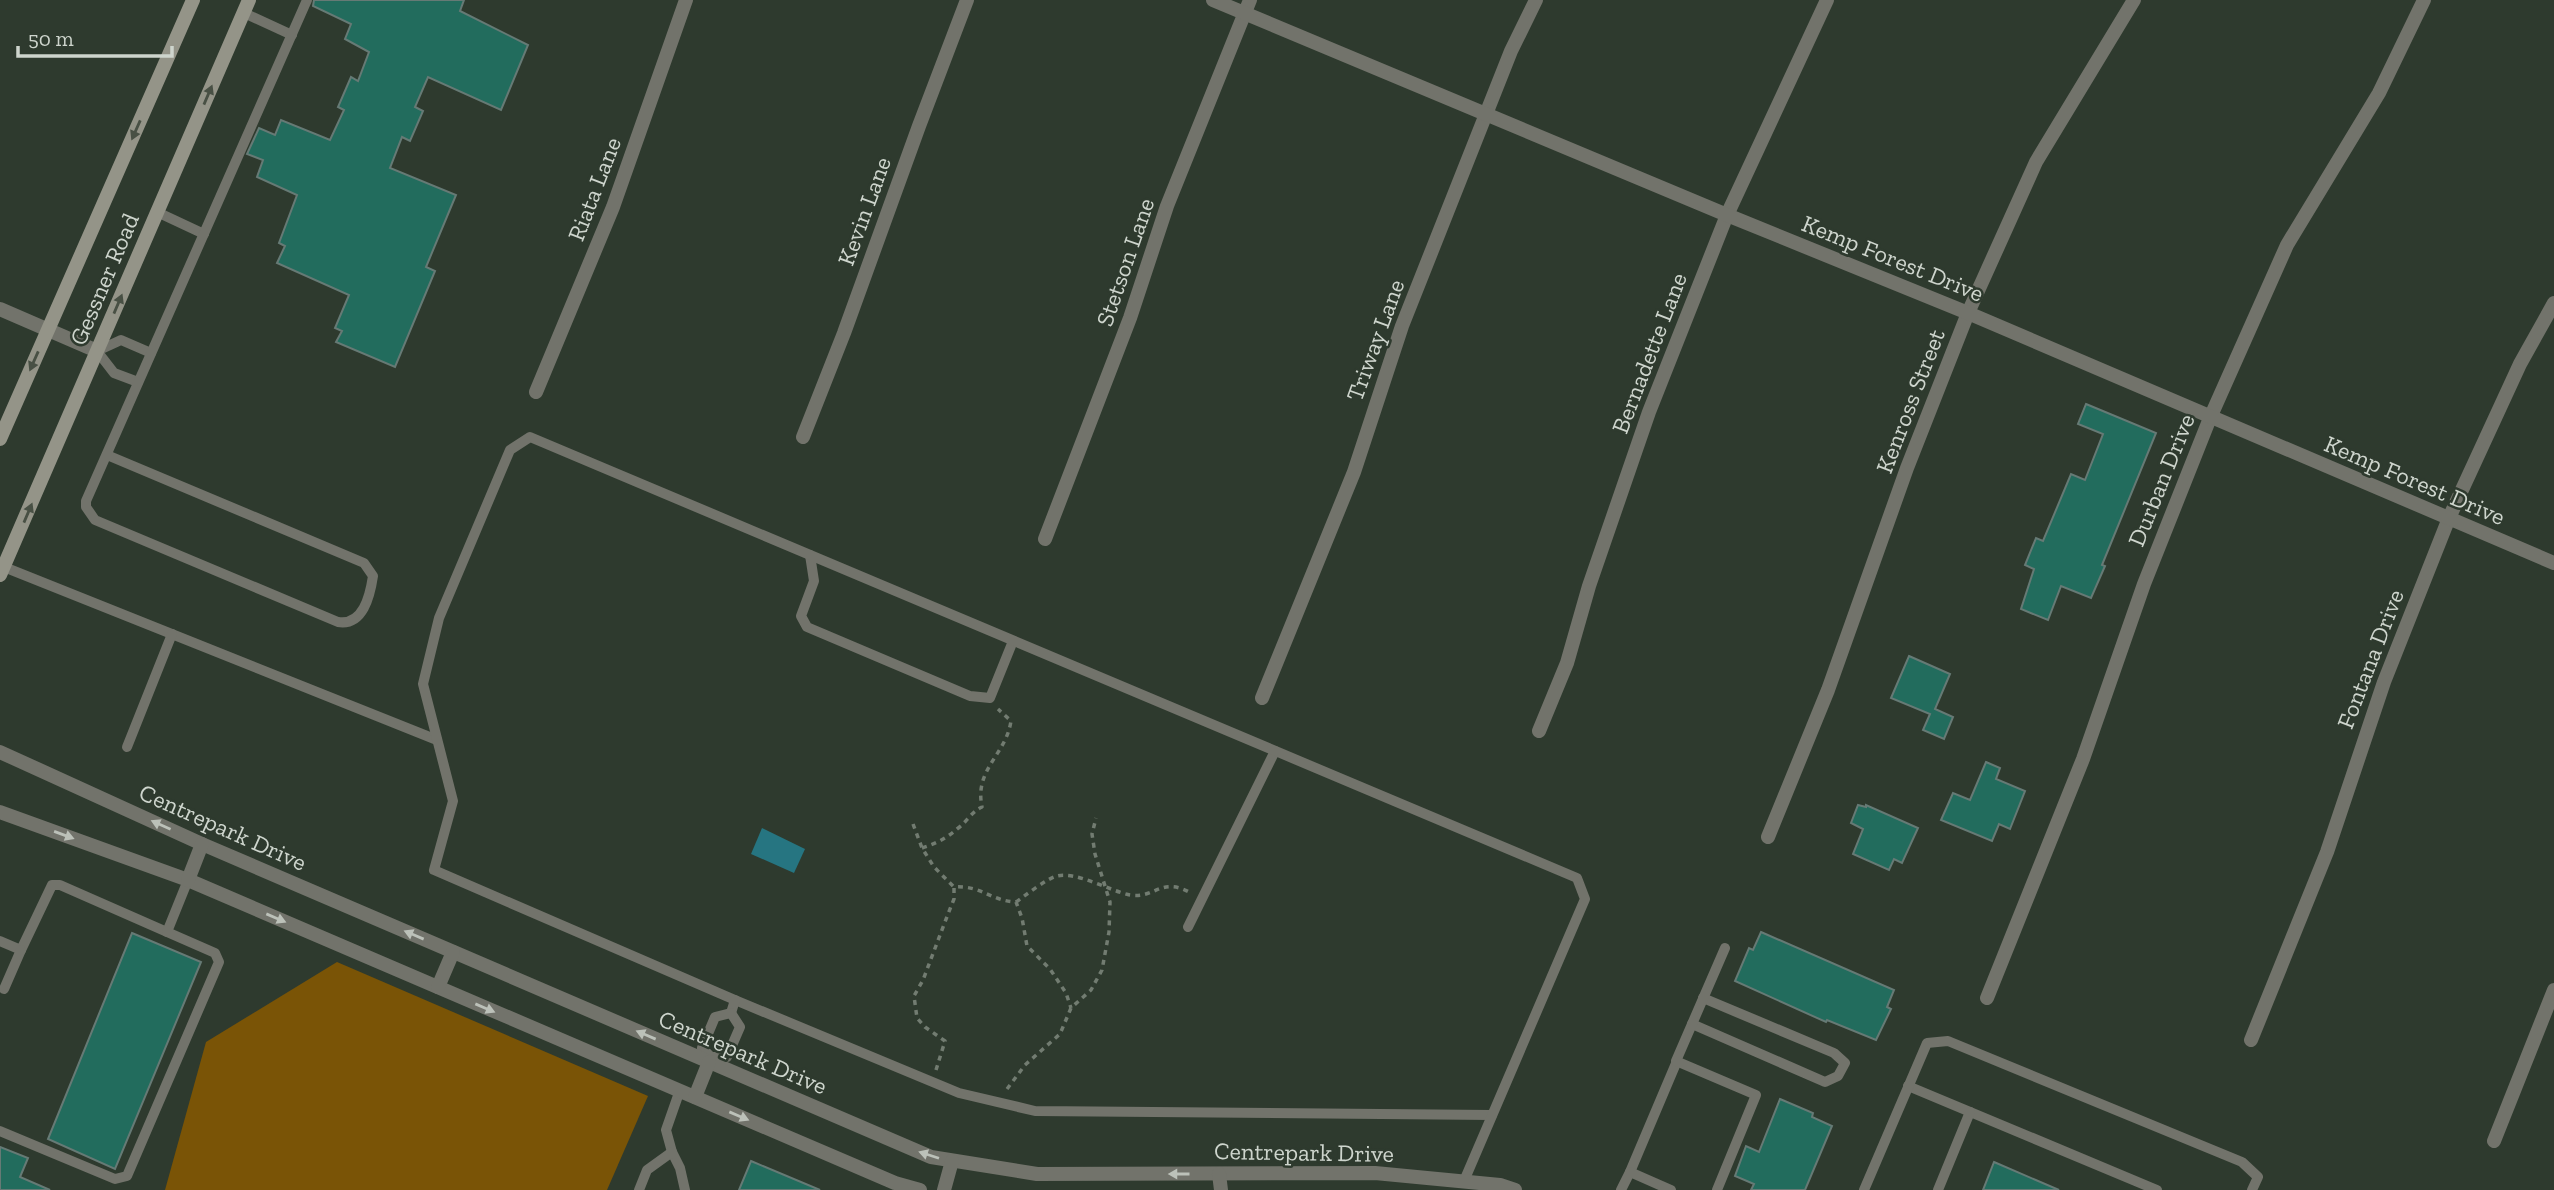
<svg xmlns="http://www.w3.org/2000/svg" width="2554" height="1190" viewBox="0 0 2554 1190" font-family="'Zilla Slab',serif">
  <rect width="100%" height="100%" fill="#2e3a2e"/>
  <polygon fill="#7a5406" points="337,962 648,1096 607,1190 165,1190 206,1042"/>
  <polygon fill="#267581" points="762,828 805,849 794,873 751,854"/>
  <g fill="#226c5d" stroke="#667a75" stroke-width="2">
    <polygon points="314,0 464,0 460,11 528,45 501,110 428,77 415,107 423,111 410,141 402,137 390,168 456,195 426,267 435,271 395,367 336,342 342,331 335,328 349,295 277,263 285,246 279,243 297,195 257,177 263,160 247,154 259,128 275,135 281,120 330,140 344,110 338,107 351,77 358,81 369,52 345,39 351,24 313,6"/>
    <polygon points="2086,404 2156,433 2102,565 2105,566 2091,598 2061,586 2048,620 2021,609 2034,569 2025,565 2036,538 2043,541 2071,474 2085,480 2103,434 2078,424"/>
    <polygon points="1909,656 1950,674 1935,709 1953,717 1944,739 1923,730 1930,714 1891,698"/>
    <polygon points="1986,762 2000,768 1996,779 2025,791 2010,829 1999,824 1992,841 1941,820 1953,793 1970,800"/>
    <polygon points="1858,805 1866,807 1866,805 1918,828 1902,863 1894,859 1889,870 1853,854 1863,829 1851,823"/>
    <polygon points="1761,932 1894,990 1887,1007 1891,1009 1876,1040 1827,1020 1826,1022 1735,981 1749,948 1753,950"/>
    <polygon points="132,933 201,962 115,1169 48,1139"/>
    <polygon points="1780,1099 1813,1113 1812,1117 1832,1126 1805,1190 1751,1190 1754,1184 1735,1176 1746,1146 1759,1152"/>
    <polygon points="0,1147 28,1158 20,1177 50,1190 0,1190"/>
    <polygon points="751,1161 820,1190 739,1190"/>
    <polygon points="1994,1162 2059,1190 1983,1190"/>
  </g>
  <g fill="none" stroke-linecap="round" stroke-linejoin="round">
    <g stroke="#727c71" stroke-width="3.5" stroke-dasharray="5 5" stroke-linecap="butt">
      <polyline points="913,824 922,848 934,867 954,887"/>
      <path d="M922,848c13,-4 25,-10 35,-19 10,-7 14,-17 25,-22 -8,-38 24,-52 29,-86l-13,-12"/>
      <path d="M1016,902c10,-7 30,-23 41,-26 19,-5 53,15 73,19 25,4 31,-19 61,-2"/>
      <path d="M936,1070l9,-29 -20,-14 -8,-9 -3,-22 9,-16 25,-66 6,-15v-12c27,-2 37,14 62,15l6,16 5,28 23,23 16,24 5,15"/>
      <polyline points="1007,1089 1025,1065 1060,1034 1071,1008 1091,990 1102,970 1109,932 1110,902 1095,854 1092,834 1096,818"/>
    </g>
    <g stroke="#72736b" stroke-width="10">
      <polyline points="244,13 292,35"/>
      <polyline points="157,212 204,234"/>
      <polyline points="138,382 114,373 97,351 121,340 151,353"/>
      <path d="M107,455l257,108 9,13c-3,20 -10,50 -35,46l-243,-102 -9,-13v-6l221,-501"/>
      <polyline points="810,555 814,581 801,616 807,627 970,696 990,698 1013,641"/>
      <polyline points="4,567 437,740"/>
      <polyline points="127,747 172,634"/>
      <polyline points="1188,927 1275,751"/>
      <polyline points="0,941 21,950 52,885 60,885 167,932"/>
      <polyline points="4,989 21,950"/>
      <polyline points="735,1000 959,1093 1035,1111 1492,1115"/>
      <polyline points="731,1013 735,1000 434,870 453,801 423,684 439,618 510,450 530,437 1577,878 1585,899 1464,1181"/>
      <polygon points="731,1013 740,1027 727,1057 711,1057 702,1048 715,1017"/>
      <polyline points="1692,1024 1825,1082 1838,1076 1845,1063 1834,1053 1703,998"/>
      <polyline points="1908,1086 2157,1190"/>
      <polyline points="680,1090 666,1130 672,1152 680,1168 685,1190"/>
      <polyline points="0,1131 115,1179 127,1176 219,962 215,953 167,932 188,880"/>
      <polyline points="1630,1172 1677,1061"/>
      <polyline points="639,1190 647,1170 672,1152"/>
      <polyline points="1621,1190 1630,1172 1671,1190"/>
      <polyline points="1717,1190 1756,1095 1676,1061 1725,948"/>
      <polyline points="1864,1190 1927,1043 1948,1041 2242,1162 2258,1177 2252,1190"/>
      <polyline points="1938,1190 1970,1112"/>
    </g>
    <g stroke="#72736b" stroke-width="14">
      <polyline points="0,309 97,351"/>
      <polyline points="536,392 613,207 686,0"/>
      <polyline points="803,437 844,333 919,126 967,0"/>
      <polyline points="1045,539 1130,318 1167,206 1250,0"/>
      <polyline points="1262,698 1354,472 1402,326 1511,51 1536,0"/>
      <polyline points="1539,731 1567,663 1589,586 1649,412 1727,215 1827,0"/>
      <polyline points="1768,837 1828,690 1907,468 1968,313 2036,162 2134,0"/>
      <polyline points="1987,998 2083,759 2144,584 2210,418 2287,245 2379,93 2424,0"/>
      <polyline points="2251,1040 2327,852 2384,682 2449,518 2520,364 2554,303"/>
      <polyline points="2494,1141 2554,990"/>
    </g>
    <g stroke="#72736b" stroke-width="14">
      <polyline points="1213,0 1727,215 1968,313 2554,563"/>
      <polyline points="0,752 202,844 931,1157 1037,1174 1375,1173 1500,1185 1515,1190"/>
      <polyline points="0,812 188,880 895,1183 920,1190"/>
      <polyline points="188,880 202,844"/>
      <polyline points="438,987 453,952"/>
      <polyline points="695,1097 709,1062"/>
      <polyline points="1219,1174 1221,1190"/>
      <polyline points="944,1190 952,1161"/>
    </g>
    <g stroke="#949488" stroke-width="14">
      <polyline points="0,439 193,0"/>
      <polyline points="0,575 249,0"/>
    </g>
  </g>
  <defs><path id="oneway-solid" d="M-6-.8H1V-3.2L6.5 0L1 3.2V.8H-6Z" transform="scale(1.75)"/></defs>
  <g fill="#485044">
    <use href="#oneway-solid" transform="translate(208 95) rotate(-67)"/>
    <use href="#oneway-solid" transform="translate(136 130) rotate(114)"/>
    <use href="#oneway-solid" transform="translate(118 304) rotate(-67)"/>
    <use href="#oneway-solid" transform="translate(34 361) rotate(114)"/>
    <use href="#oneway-solid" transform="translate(28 513) rotate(-67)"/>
  </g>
  <g fill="#bcc1b9">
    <use href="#oneway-solid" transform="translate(161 825) rotate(-156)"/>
    <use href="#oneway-solid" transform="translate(64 835) rotate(20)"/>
    <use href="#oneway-solid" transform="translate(276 918) rotate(23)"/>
    <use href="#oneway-solid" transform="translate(414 935) rotate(-157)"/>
    <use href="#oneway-solid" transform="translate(485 1008) rotate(23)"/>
    <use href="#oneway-solid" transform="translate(646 1035) rotate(-157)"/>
    <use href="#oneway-solid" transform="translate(739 1116) rotate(23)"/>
    <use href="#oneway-solid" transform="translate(929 1155) rotate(-162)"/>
    <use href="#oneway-solid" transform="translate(1179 1174) rotate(180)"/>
  </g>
  <g text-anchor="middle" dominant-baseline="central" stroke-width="5" stroke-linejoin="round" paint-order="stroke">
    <g font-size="24" fill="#ced5cd" stroke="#2e3a2e">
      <text transform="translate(594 189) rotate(-69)">Riata Lane</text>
      <text transform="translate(864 211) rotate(-70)">Kevin Lane</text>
      <text transform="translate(1893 258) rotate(22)">Kemp Forest Drive</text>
      <text transform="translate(1125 262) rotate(-71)">Stetson Lane</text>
      <text transform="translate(104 279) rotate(-67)">Gessner Road</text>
      <text transform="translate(1375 340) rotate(-70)">Triway Lane</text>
      <text transform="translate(1649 353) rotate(-69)">Bernadette Lane</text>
      <text transform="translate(1910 401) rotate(-69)">Kenross Street</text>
      <text transform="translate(2161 480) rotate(-68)">Durban Drive</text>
      <text transform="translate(2415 480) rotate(23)">Kemp Forest Drive</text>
      <text transform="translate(2370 659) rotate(-69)">Fontana Drive</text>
      <text transform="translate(223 827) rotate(24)">Centrepark Drive</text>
      <text transform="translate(743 1052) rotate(23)">Centrepark Drive</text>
      <text transform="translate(1304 1152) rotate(1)">Centrepark Drive</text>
    </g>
  </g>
  <path d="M18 46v10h154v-10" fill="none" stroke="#ced5cd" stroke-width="3.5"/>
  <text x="28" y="46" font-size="21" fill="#ced5cd" stroke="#2e3a2e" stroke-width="5" paint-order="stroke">50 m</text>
</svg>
